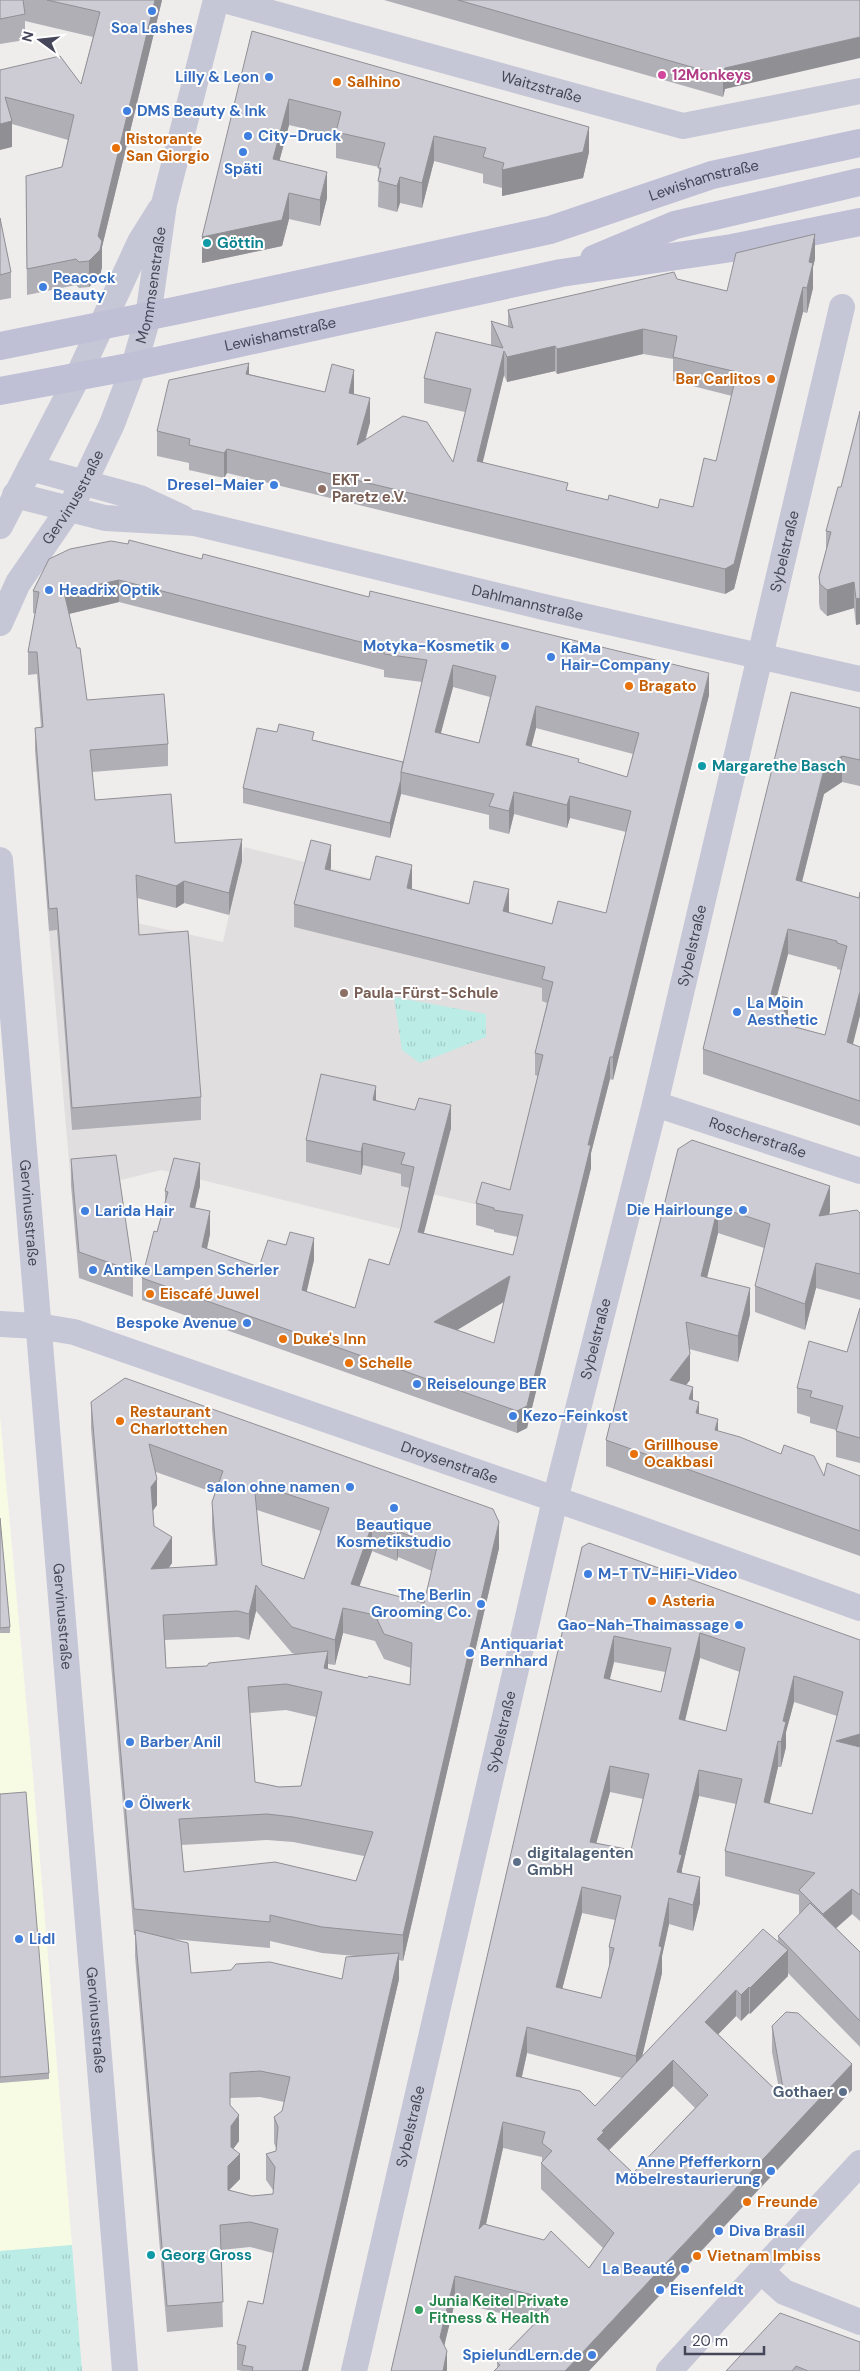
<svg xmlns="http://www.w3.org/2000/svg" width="860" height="2371" viewBox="0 0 860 2371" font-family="'DM Sans',sans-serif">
  <defs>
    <pattern id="park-tufts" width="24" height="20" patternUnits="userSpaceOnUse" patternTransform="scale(1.25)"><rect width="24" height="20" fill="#bbece5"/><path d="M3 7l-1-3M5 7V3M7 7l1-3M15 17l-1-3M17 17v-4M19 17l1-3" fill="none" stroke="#a2ccc7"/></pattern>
  </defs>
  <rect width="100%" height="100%" fill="#efedec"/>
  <polygon fill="#f7fbe4" points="0,1416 33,1776 72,2245 0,2251"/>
  <polygon fill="#e0dede" points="244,847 646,946 613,1080 608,1079 585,1166 591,1168 576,1228 415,1190 405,1230 161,1170 121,1180 71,1185 49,931 137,923 223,942"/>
  <g fill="url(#park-tufts)">
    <polygon points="394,997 486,1014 486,1037 420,1063 402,1050"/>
    <polygon points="72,2245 82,2371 0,2371 0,2251"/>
  </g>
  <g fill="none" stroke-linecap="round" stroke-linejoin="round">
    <g stroke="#c6c7d6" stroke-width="26">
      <path id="s1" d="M224,0l459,126 177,-35"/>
      <polyline points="30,468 140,498 183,518"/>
      <path id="s2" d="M15,495l90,23 90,5 357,86 308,70"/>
      <polyline points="0,526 78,376 140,242 160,210"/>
      <path id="s3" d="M0,623l18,-40 51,-74 15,-26 28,-59 22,-58 14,-49 16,-113 52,-204"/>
      <path id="s4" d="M0,860l125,1511"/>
      <path id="s5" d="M655,1104l205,67"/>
      <path id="s6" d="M0,1324l38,2 36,6 544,189 242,87"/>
      <polyline points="761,2271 784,2292 860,2322"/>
      <path id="s7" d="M354,2371l201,-871 100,-396 187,-797"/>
      <polyline points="669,2371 860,2163"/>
    </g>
    <g stroke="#bfbfd5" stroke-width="28">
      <polyline points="594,259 675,225 860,182"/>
      <path id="s8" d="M0,346l179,-36 371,-80 162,-55 148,-32"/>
      <path id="s9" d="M0,391l134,-25 427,-93 171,-25 128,-26"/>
    </g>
  </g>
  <g fill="#b0afb6" fill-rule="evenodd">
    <polygon points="0,0 162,0 102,247 102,267 100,276 89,287 79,288 76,285 27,295 26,176 62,167 68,140 12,124 12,147 0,70 81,84 93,37 25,21 25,40 0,44"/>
    <polygon points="384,0 860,0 725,89 723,97"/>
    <polygon points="252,31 589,152 583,178 502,196 502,188 483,183 483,174 434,161 422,208 400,203 397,212 378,207 379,167 336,158 336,136 289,125 279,161 327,198 320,226 289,219 282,246 202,263"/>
    <polygon points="0,218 11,272 11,298 0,300"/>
    <path d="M815,259l-2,8v21l-6,25 -4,-1 -6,22 -63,255 -9,5 -498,-121 -3,5 -35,-8v-7l-32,-7v-25l92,-57 76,18 29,2 16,28 -4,17 87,23 12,-50 -41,-9v-25l67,-33v-24l17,5v-16l169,-31 50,12zM643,354l30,5v22l59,15 -16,65 -23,46 -35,1 -50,-8 -40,-9 -86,-29 22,-87 3,7 48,-11 2,3z"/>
    <polygon points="860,411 860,624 856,625 854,608 827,616 820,609 819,603 819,577 826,551 826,531 841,487"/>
    <path d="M49,559l660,136 -96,385 -3,-1 -19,74v15l-64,260 -10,5 -375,-133v-22l15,-46 8,-30v-11l35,-5 -5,22 15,26 -3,15 52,18 55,-7 -8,32 49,16 34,-43 12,-37 9,-40 -9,-2v-12l-38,-9 -2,10 -55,-13v-22l70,-40 75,28 -27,105 89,22 5,-18 -24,-5v-2l-18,-5v-22l34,-13 28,-114 -3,-1v-22l12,-50 -5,-2v-13l-248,-61v-23l37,-37 -1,3 40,10 42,7v3l57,14 40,8v1l43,11 54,-11 20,-81 -56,-14 -3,10 -53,-14 -5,20 -20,-5v-14l-88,-21 -11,44 -147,-35v-15l71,-48 89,22 19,-80 -38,-5v-7l-265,-68 -50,12 18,86 81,44v22l-76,6 3,28 80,43 67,18 -13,54 -45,-12 -8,5 -39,-10 2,37 62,162v23l-129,10 -15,-200 -8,1 -14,-181v-22l6,-1 -4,-53 -9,1v-23l7,-38 -2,-1v-22zM453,687l37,10 -11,46 -38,-10zM536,728l97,26 -6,23 -48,-14 -48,-16zM504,1302l-10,41 -37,-13z"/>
    <path d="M860,708v78l-18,-4 -18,12 -22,88 57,16 -6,146 7,3v79l-157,-52v-25zM788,954l49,13v2l4,1 -16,65 -30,-8 -7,-10 -11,-22z"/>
    <polygon points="678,1149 830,1211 829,1215 860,1213 860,1300 816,1288 805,1330 755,1312 755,1286 764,1248 718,1233 707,1277 750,1314 738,1362 689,1349 690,1380 686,1385 699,1414 718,1431 824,1476 860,1476 860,1556 606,1466 606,1440"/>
    <polygon points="71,1159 133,1271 133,1297 79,1278 71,1185"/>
    <polygon points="860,1308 860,1463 836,1457 836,1430 810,1423 810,1417 797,1413 797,1388 847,1352"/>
    <path d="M91,1402l408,146 -96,413 -4,-1v19l-91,392h-66l-5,-1v-26l26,-40 10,-51 -23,-6 -29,3 2,77 -56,5 -32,-376v-21h-1l-43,-507zM156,1472l59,21 -3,9v26l3,37 -47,3 4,-5 -18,-37 -1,-15 4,-6zM257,1510l64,21 -17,48 -42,-14zM372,1551l25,10 1,-4 34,14 -8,32 -65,-16zM256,1611l36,42 3,1 -88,12 -41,2 -1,-28 73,-3 11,3zM343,1633l32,8 9,18 27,9 -1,17 -43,-7 -39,-9v-5l7,1zM286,1710l30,7 -15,69 -22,1 -24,-5 -5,-69zM267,1840l26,2 71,14 -8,25 -172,-9 -3,-27zM172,1939l98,9v-7l52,12 33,3 -13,23 -151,-6zM260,2097l24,5 -2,9 -8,6v26l2,5v3l-10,3v26l7,10v4l-21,2 -23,-6 11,-11 -7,-30 6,-8 -9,-36v-7z"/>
    <polygon points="0,1518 10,1627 10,1633 0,1633"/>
    <path d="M582,1547l278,93v281l-8,-7 -16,14 24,24v95l-72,-74v3l-38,38 -1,-1 -8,8 -5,-5 -18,18 62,60 -8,-42v-26l80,64 -355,278v-6l39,-40 -81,-20 -11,43 3,26h-56zM700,1658l40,14 -14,59 -41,-10zM614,1662l51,10 -4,20 -52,-12zM794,1702l43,14 -25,98 -43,-10 9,-37h3l5,-20v-15zM610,1792l33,7 -12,51 -35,-7zM699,1796l37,8 -11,47v25l74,19v20l-21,21v5l-136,116 20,-84v-17l7,-32 24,7 7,-28 -18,-30v-4zM582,1913l33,7 -6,27v21l-8,30 -39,-9zM527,2053l95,25 -27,28 -73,-29zM673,2086l22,22 -62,65 -24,-23zM503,2148l39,9v5l-1,1v26l62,59 -14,20 -103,-44z"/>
    <polygon points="0,1794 49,2073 49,2079 0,2083"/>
    <polygon points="860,2342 860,2371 726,2371"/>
  </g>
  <g fill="#908f94">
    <polygon points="155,0 162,0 102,247 102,267 100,276 89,287 89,261 98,236"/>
    <polygon points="860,37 860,58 725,89 723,97 723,76 725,68"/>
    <polygon points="289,99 289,125 273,185 273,159"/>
    <polygon points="12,121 12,147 0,150 0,124"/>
    <polygon points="589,127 589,152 583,178 502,196 502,170"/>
    <polygon points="434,136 434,161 422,208 422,183"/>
    <polygon points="327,172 327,198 320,226 320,200"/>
    <polygon points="400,177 400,203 397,212 397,186"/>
    <polygon points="289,193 289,219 282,246 202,263 202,237"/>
    <polygon points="815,234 815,259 813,267 813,288 807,313 807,288 809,262"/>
    <polygon points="803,287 803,312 734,589 725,594 725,569"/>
    <polygon points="643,329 643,354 557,374 557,349"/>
    <polygon points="555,346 555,371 507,382 507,357"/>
    <polygon points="504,351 504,375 477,486 477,461"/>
    <polygon points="249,363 249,387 246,374"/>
    <polygon points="354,370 354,395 349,393"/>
    <polygon points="370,398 370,422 357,469 357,445"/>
    <polygon points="227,449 227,473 224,478 224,453"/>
    <polygon points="119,580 119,602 64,615 64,592"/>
    <polygon points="854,582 854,608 827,616 827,590"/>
    <polygon points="860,598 860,624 856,625 856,599"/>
    <polygon points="453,665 453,687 435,755 435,732"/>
    <polygon points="709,673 709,695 613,1080 613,1057"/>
    <polygon points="536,706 536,728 526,768 526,745"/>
    <polygon points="842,756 842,782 824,794 796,905 796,880 824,769"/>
    <polygon points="401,779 401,794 390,838 390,823"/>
    <polygon points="514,792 514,814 509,834 509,811"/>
    <polygon points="570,796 570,818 567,828 567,805"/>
    <polygon points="242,839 242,861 229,915 229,893"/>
    <polygon points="331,845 331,867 325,891 325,869"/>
    <polygon points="412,865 412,887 407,911 407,888"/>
    <polygon points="184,881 184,903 176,908 176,886"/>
    <polygon points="509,889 509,912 503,934 503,911"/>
    <polygon points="788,929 788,954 771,1019 771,994"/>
    <polygon points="860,991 860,1016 847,1068 847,1042"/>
    <polygon points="788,998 788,1024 784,1012"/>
    <polygon points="610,1057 610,1079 591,1153 591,1168 527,1428 517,1433 517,1411 588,1145"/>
    <polygon points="376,1086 376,1109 373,1100"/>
    <polygon points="451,1105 451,1128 418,1255 418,1232"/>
    <polygon points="363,1143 363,1165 361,1175 361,1152"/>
    <polygon points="200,1163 200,1186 190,1229 190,1207"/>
    <polygon points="830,1186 830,1211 819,1242 819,1216"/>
    <polygon points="718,1207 718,1233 701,1302 701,1276"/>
    <polygon points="210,1211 210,1234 202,1270 202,1247"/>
    <polygon points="314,1238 314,1260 302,1312 302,1290"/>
    <polygon points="816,1263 816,1288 805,1330 805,1304"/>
    <polygon points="510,1276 510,1298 434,1344 434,1322"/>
    <polygon points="750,1288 750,1314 738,1362 738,1336"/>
    <polygon points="690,1354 690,1380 670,1406 670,1380"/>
    <polygon points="693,1387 693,1412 689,1399"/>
    <polygon points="699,1402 699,1428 696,1413"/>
    <polygon points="718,1419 718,1445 715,1430"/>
    <polygon points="157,1479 157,1505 151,1513 151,1487"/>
    <polygon points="499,1522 499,1548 403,1961 403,1935"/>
    <polygon points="372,1525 372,1551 351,1610 351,1584"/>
    <polygon points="398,1531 398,1557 397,1561 397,1535"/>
    <polygon points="172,1537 172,1563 151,1595 151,1569"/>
    <polygon points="256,1585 256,1611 249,1640 249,1614"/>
    <polygon points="343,1608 343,1633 335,1665 335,1640"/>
    <polygon points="700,1633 700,1658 679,1745 679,1719"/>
    <polygon points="614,1636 614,1662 604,1704 604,1678"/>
    <polygon points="328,1651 328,1676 324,1668"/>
    <polygon points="794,1676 794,1702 786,1732 786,1747 781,1767 781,1742 783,1721"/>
    <polygon points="860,1734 860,1760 836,1741"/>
    <polygon points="778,1741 778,1767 764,1828 764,1802"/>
    <polygon points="610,1766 610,1792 590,1867 590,1842"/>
    <polygon points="699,1770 699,1796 682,1869 682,1881 677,1872 679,1854"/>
    <polygon points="700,1877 700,1903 693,1931 693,1905"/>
    <polygon points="582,1887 582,1913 556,2013 556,1987"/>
    <polygon points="852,1889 852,1914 823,1940 823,1914"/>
    <polygon points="669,1898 669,1924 662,1956 662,1973 636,2082 636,2056 659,1946"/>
    <polygon points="788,1950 788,1976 750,2014 750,1988"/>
    <polygon points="399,1953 399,1979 308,2371 302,2371"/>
    <polygon points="749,1987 749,2013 741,2021 741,1995"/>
    <polygon points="736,1990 736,2016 705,2048 705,2022"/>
    <polygon points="527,2027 527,2053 516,2102 516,2076"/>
    <polygon points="673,2060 673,2086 604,2155 597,2139 602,2131"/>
    <polygon points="852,2064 852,2090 589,2371 565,2371"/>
    <polygon points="239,2115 239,2141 231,2152 240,2154 240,2179 228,2191 228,2216 228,2166 231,2126"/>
    <polygon points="503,2122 503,2148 479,2255 479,2229"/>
    <polygon points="455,2276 455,2302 440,2363 440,2337"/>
    <polygon points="447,2351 447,2371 443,2371"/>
  </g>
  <g fill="#cdccd4" stroke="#908f94" fill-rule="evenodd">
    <polygon points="0,0 23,0 25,14 0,19"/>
    <polygon points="47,0 155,0 98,236 102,241 100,250 89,261 79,262 76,259 27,269 26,176 62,167 74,115 5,97 12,121 0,124 0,70 60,56 81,84 100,12"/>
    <polygon points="458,0 860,0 860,37 725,68 723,76"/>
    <polygon points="252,31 589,127 583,152 502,170 504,163 483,157 486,148 434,136 422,183 400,177 397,186 378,181 381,168 378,168 385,143 336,132 341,112 289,99 273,159 327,172 320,200 289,193 282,220 202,237"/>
    <polygon points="0,218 11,272 0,275"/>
    <path d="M815,234l-6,28 4,1 -6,25 -4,-1 -6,23 -63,254 -9,5 -498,-120 -3,4 -35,-8 1,-6 -33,-8 12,-51 80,-17 -3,11 79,18 7,-28 22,6 -5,23 21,5 -13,47 46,-29 24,6 26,40 18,-73 -47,-11 12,-46 67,16 -12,-27 22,7 -5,-18 166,-38 3,7 50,12 9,-38zM643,329l34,7 -4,21 64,15 -21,89 -12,-3 -11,49 -33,-8 -2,9 -49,-13 -1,5 -42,-10 2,-7 -91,-22 27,-110 3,6 48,-11 2,3z"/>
    <polygon points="860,411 860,598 856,599 854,582 827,590 820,584 819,577 831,532 826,531 838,487 841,487"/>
    <path d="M129,540l73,19 1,-5 166,43 1,-6 339,82 -96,384h-3l-22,88h3l-64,261 -10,5 -375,-133 12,-47 3,1 11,-40 -3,-1 9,-33 26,5 -10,44 20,4 -8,36 57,20 9,-27 18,5 4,-13 24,6 -12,52 53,18 14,-49 20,6 12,-37 13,-61 -13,-3 4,-11 -42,-10 -2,9 -55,-12 15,-66 55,12 -3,14 42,10 4,-12 32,7 -33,127 95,23 10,-40 -29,-5v-2l-18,-5 6,-21 28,8 33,-135 -8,-2 18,-71 -11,-3 3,-12 -251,-63 17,-64 20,5 -6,24 45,11 6,-24 36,9 -5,23 62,16 5,-23 35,8 -6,22 49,13 6,-23 48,12 25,-102 -61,-15 -3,9 -53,-13 -5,19 -20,-5 5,-12 -93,-22 26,-112 -43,-6v-6l-265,-68 -55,12 13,56h3l7,52 77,-6 4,50 -78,6 5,50 76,-6 4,49 67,-4 -13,54 -45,-12 -8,5 -40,-11 3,60 49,-4 13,166 -129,11 -15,-200 -8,1 -14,-181 8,-1 -6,-75h-9l11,-60 -6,-1 16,-32 21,-10 41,-8 17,3zM453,665l43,11 -17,67 -44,-11zM536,706l103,27 -12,44 -49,-15 1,-3 -53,-14zM510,1276l-16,67 -60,-21 74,-45z"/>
    <path d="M791,692l69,16v52l-18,-4 -18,13 -28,111 63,18 1,-6v99l-13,51 13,5v54l-157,-52zM788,929l49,12v2l10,3 -22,89 -30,-8 -11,-15 4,-14 -17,-4z"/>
    <polygon points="279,724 314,732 312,740 403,762 401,772 401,779 390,823 243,788 257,728 277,732"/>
    <polygon points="692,1140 830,1186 819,1216 857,1210 860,1213 860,1274 816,1263 805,1304 755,1286 770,1224 718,1207 701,1276 750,1288 738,1336 686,1322 690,1354 670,1380 693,1387 689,1399 699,1402 696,1413 718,1419 715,1430 740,1437 781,1454 784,1445 814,1456 824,1476 827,1463 860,1476 860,1531 606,1440 678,1149"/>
    <polygon points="116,1155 133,1271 79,1252 71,1159"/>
    <polygon points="860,1308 860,1438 836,1431 843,1406 810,1397 812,1391 797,1388 809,1341 847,1352"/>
    <path d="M125,1378l368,131 6,13 -96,413 -81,-8 -52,-12v7l-136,-13 -43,-507zM149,1444l74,27 -11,31 5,63 -66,4 21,-32 -18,-11 -3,-39 6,-8zM254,1483l75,25 -25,71 -42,-14zM372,1525l25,10 1,-4 39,16 -13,56 -73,-19zM256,1585l36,42 43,13 8,-32 32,7 9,19 28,9 -2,42 -41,-9 -2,2 -43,-10 4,-17 -119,12 -2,3 -41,2 -3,-53 75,-4 11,3zM286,1684l36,8 -21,94 -22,1 -24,-5 -7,-95zM267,1814l26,3 80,15 -17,49 -81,-19 -91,10 -5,-53z"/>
    <polygon points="0,1518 10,1627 0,1628"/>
    <path d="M589,1543l271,97v94l-24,7 24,6v148l-8,-6 -29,25 -24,-24 16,-17 -90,-22 17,-72 -43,-9 -20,84 3,1 -5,17 23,5 -7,28 -24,-7 -10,48 3,1 -26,109 -109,-29 -11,49 64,15 15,15 168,-177 25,21 -38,38 -1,-1 -8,8 -5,-5 -31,32 80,77 -13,-73 14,-14 12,1 54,51 -287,307h-71l6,-6 -3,-3 60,-61 -102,-25 -15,61 7,14 -4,20h-52l191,-824zM700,1633l45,15 -19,83 -47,-12zM614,1636l57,12 -10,44 -57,-14zM794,1676l49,16 -31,122 -48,-12 14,-61 3,1 5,-20 -3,-1zM610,1766l39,8 -18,76 -41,-8zM582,1887l39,9 -12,51 5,1 -13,50 -45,-11zM673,2060l35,35 -75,78 -36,-34 7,-7 -2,-1zM503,2122l42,10 -3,11 10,8 -11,12 73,70 -25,35 -38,-37 -7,9 -60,-16 -5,5z"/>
    <polygon points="26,1792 49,2073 0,2077 0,1794"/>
    <polygon points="810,1903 860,1952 860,2021 778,1936"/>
    <path d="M135,1930l53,13 3,30 40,-3 5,-6 34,-2 72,17 4,-22 53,-4 -97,418h-50l1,-4 -11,-2 4,-19 -9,-2 11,-43 15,3 15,-75 -28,-7 -30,3 3,77 -56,4zM260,2071l30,6 -8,34 -8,6 4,10 -2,24 -10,3 9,13 -2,27 -21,2 -24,-6v-24l12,-12 -9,-7v-21l8,-11 -9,-10v-32z"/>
    <polygon points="780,2313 860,2342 860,2371 808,2371 796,2366 792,2371 726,2371"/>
  </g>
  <g fill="#3f7fe0" stroke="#fff" stroke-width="2">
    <circle cx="152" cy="11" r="5"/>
    <circle cx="269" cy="77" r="5"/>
    <circle cx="127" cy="111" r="5"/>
    <circle cx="248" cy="136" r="5"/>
    <circle cx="243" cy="152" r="5"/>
    <circle cx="43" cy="287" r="5"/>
    <circle cx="274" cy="485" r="5"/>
    <circle cx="49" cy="590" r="5"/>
    <circle cx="505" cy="646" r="5"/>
    <circle cx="551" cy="657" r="5"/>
    <circle cx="737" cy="1012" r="5"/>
    <circle cx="743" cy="1210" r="5"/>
    <circle cx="85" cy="1211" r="5"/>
    <circle cx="93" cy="1270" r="5"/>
    <circle cx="247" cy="1323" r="5"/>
    <circle cx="417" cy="1384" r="5"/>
    <circle cx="513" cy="1416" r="5"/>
    <circle cx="350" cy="1487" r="5"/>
    <circle cx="394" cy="1508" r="5"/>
    <circle cx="588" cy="1574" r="5"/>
    <circle cx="481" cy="1604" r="5"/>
    <circle cx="739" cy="1625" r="5"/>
    <circle cx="470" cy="1653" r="5"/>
    <circle cx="130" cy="1742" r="5"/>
    <circle cx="129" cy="1804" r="5"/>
    <circle cx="19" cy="1939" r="5"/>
    <circle cx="771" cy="2171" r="5"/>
    <circle cx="719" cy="2231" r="5"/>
    <circle cx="685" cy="2269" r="5"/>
    <circle cx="660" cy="2290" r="5"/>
    <circle cx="592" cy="2355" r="5"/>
  </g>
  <circle fill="#d1479c" stroke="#fff" stroke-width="2" cx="662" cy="75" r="5"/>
  <g fill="#e8710a" stroke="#fff" stroke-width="2">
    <circle cx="337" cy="82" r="5"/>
    <circle cx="116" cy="148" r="5"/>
    <circle cx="771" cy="379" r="5"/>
    <circle cx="629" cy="686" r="5"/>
    <circle cx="150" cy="1294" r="5"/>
    <circle cx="283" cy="1339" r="5"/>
    <circle cx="349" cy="1363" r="5"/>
    <circle cx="120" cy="1421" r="5"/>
    <circle cx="634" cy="1454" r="5"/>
    <circle cx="652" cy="1601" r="5"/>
    <circle cx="747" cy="2202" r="5"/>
    <circle cx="697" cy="2256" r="5"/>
  </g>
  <g fill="#0f9aa8" stroke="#fff" stroke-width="2">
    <circle cx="207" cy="243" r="5"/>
    <circle cx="702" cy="766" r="5"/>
    <circle cx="151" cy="2255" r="5"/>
  </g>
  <g fill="#8d6e63" stroke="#fff" stroke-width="2">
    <circle cx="322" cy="489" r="5"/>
    <circle cx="344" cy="993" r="5"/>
  </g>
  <g fill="#5c6f8a" stroke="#fff" stroke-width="2">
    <circle cx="517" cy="1862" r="5"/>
    <circle cx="843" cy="2092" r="5"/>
  </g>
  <circle fill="#2e9e5b" stroke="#fff" stroke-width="2" cx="419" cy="2310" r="5"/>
  <g text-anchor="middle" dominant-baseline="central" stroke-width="4" stroke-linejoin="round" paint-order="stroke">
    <g font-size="15" font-weight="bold" fill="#366cbe" stroke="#fff" text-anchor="start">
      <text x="152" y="28" text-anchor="middle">Soa Lashes</text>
      <text x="259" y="77" text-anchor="end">Lilly &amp; Leon</text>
      <text x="137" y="111">DMS Beauty &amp; Ink</text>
      <text x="258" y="136">City-Druck</text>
      <text x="243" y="169" text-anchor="middle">Späti</text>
      <text x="53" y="278">Peacock<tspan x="53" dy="17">Beauty</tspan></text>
      <text x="264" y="485" text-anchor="end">Dresel-Maier</text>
      <text x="59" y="590">Headrix Optik</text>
      <text x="495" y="646" text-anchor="end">Motyka-Kosmetik</text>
      <text x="561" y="648">KaMa<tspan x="561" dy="17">Hair-Company</tspan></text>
      <text x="747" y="1003">La Moin<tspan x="747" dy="17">Aesthetic</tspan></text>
      <text x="733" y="1210" text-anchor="end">Die Hairlounge</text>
      <text x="95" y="1211">Larida Hair</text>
      <text x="103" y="1270">Antike Lampen Scherler</text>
      <text x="237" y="1323" text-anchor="end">Bespoke Avenue</text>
      <text x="427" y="1384">Reiselounge BER</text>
      <text x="523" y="1416">Kezo-Feinkost</text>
      <text x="340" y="1487" text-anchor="end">salon ohne namen</text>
      <text x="394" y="1525" text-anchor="middle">Beautique<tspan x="394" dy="17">Kosmetikstudio</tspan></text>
      <text x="598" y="1574">M-T TV-HiFi-Video</text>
      <text x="471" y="1595" text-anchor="end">The Berlin<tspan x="471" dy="17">Grooming Co.</tspan></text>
      <text x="729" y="1625" text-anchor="end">Gao-Nah-Thaimassage</text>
      <text x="480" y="1644">Antiquariat<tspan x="480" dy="17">Bernhard</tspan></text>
      <text x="140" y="1742">Barber Anil</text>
      <text x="139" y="1804">Ölwerk</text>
      <text x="29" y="1939">Lidl</text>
      <text x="761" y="2162" text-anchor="end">Anne Pfefferkorn<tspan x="761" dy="17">Möbelrestaurierung</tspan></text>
      <text x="729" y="2231">Diva Brasil</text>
      <text x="675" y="2269" text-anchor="end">La Beauté</text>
      <text x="670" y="2290">Eisenfeldt</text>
      <text x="582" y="2355" text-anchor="end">SpielundLern.de</text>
    </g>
    <g font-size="15" font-weight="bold" fill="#b23c85" stroke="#fff" text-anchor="start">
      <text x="672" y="75">12Monkeys</text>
    </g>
    <g font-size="15" font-weight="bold" fill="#c56008" stroke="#fff" text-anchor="start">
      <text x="347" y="82">Salhino</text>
      <text x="126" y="139">Ristorante<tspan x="126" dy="17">San Giorgio</tspan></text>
      <text x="761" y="379" text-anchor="end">Bar Carlitos</text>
      <text x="639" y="686">Bragato</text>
      <text x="160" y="1294">Eiscafé Juwel</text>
      <text x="293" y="1339">Duke's Inn</text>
      <text x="359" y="1363">Schelle</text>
      <text x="130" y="1412">Restaurant<tspan x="130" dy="17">Charlottchen</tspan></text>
      <text x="644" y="1445">Grillhouse<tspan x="644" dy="17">Ocakbasi</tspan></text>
      <text x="662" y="1601">Asteria</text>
      <text x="757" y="2202">Freunde</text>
      <text x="707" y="2256">Vietnam Imbiss</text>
    </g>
    <g font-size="15" fill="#454659" stroke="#fff">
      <text stroke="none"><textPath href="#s1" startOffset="329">Waitzstraße</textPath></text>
      <text stroke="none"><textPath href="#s8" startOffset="724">Lewishamstraße</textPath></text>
      <text stroke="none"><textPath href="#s3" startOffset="374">Mommsenstraße</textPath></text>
      <text stroke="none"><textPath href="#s9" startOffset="286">Lewishamstraße</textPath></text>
      <text stroke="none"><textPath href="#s3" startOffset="146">Gervinusstraße</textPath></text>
      <text stroke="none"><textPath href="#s7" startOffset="1870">Sybelstraße</textPath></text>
      <text stroke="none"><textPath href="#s2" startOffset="525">Dahlmannstraße</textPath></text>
      <text stroke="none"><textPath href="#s7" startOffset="1465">Sybelstraße</textPath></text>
      <text stroke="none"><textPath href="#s5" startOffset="108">Roscherstraße</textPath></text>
      <text stroke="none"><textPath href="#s4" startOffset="354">Gervinusstraße</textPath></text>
      <text stroke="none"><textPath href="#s7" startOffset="1060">Sybelstraße</textPath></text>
      <text stroke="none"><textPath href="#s6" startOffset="472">Droysenstraße</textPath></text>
      <text stroke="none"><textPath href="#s4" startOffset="759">Gervinusstraße</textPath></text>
      <text stroke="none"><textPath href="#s7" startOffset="656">Sybelstraße</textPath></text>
      <text stroke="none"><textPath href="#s4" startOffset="1164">Gervinusstraße</textPath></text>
      <text stroke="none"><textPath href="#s7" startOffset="251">Sybelstraße</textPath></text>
    </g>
    <g font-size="15" font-weight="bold" fill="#0d838f" stroke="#fff" text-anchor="start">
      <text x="217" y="243">Göttin</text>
      <text x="712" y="766">Margarethe Basch</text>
      <text x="161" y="2255">Georg Gross</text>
    </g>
    <g font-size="15" font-weight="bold" fill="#785e54" stroke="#fff" text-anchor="start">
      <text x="332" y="480">EKT -<tspan x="332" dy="17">Paretz e.V.</tspan></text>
      <text x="354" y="993">Paula-Fürst-Schule</text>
    </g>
    <g font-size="15" font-weight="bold" fill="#4e5e75" stroke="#fff" text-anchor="start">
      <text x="527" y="1853">digitalagenten<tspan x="527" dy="17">GmbH</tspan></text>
      <text x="833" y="2092" text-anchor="end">Gothaer</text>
    </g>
    <g font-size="15" font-weight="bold" fill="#27864d" stroke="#fff" text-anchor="start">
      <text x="429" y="2301">Junia Keitel Private<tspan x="429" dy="17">Fitness &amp; Health</tspan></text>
    </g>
  </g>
  <g transform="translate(40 40) rotate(285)" stroke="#ffffff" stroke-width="4" paint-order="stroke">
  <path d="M0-4L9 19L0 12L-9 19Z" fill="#454659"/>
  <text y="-8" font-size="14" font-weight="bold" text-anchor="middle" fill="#454659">N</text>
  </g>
  <path d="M685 2346v8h79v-8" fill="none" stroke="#454659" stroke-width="2.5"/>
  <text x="692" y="2346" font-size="15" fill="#454659" stroke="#ffffff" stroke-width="4" paint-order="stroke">20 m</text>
</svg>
